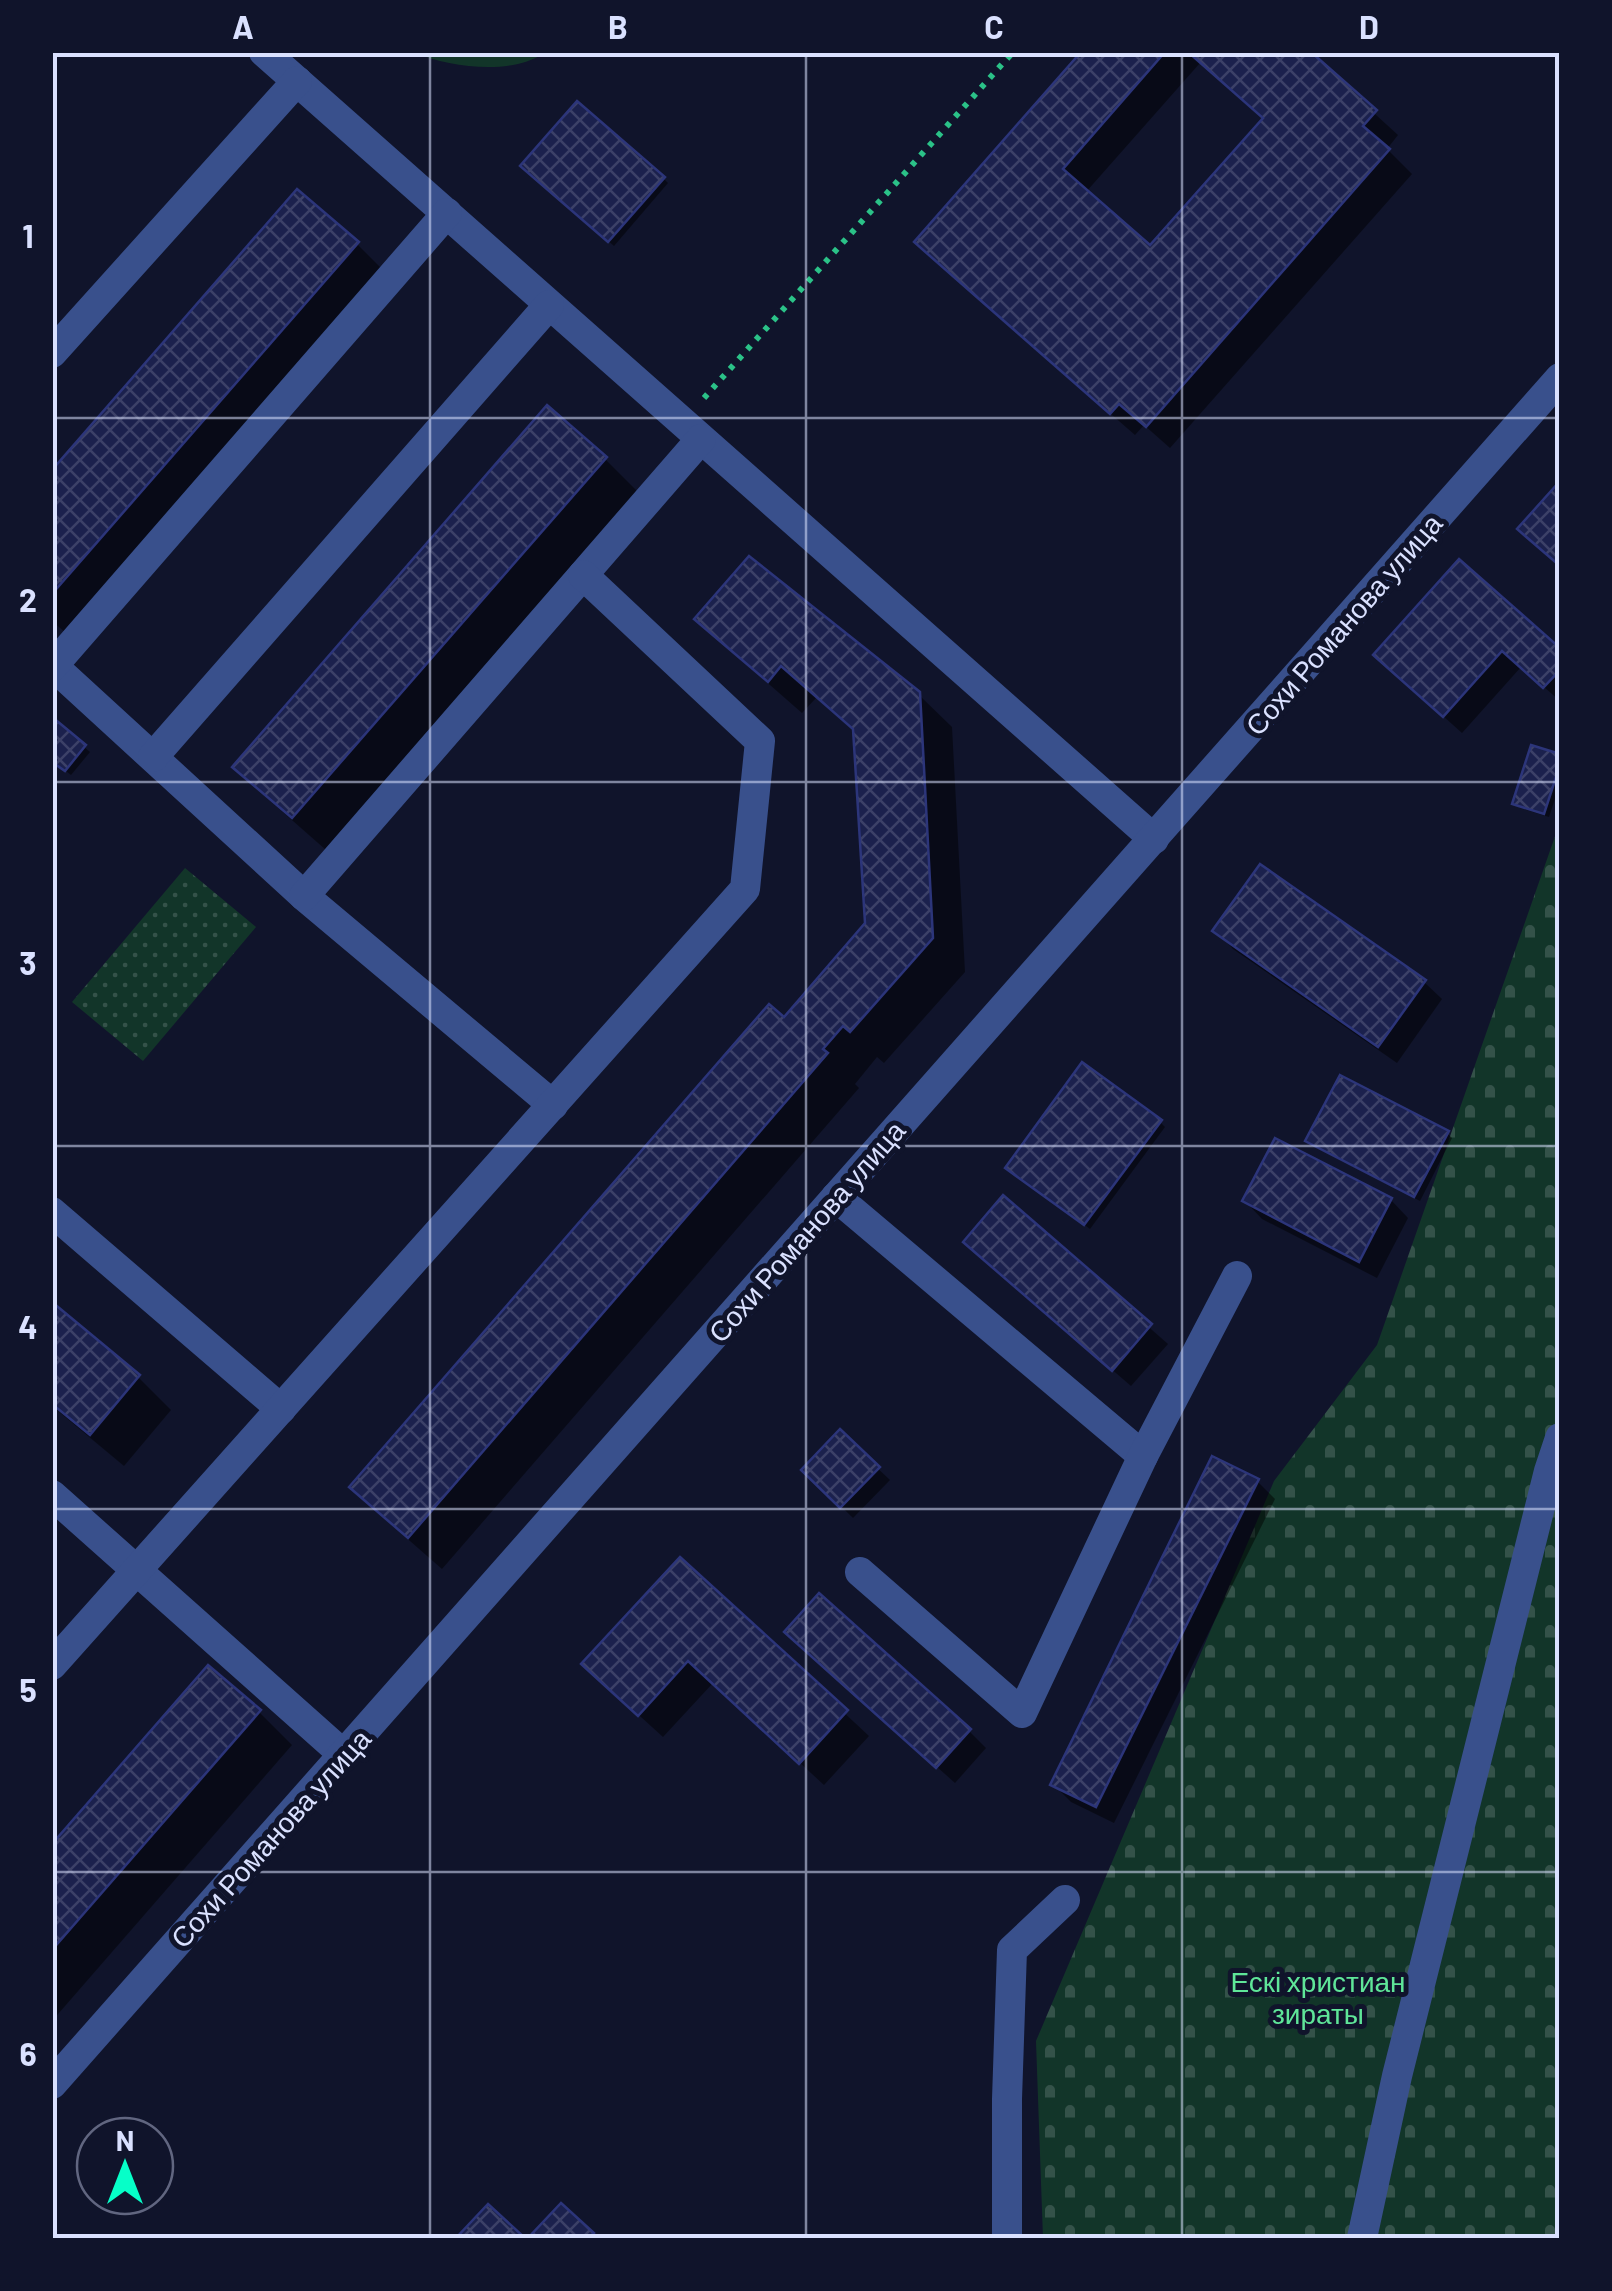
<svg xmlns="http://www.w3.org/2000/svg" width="1612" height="2291" viewBox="0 0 1612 2291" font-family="Barlow,sans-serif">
  <defs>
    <pattern id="cemetery-stones" width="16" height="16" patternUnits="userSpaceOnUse" patternTransform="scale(2.5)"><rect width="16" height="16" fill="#123529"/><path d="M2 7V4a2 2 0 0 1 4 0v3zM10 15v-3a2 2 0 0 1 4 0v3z" fill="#345249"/></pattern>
    <pattern id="park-dots" width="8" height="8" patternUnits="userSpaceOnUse" patternTransform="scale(2.5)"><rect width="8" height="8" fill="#123529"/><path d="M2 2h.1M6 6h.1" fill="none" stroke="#345249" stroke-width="1.8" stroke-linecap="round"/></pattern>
    <pattern id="building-cross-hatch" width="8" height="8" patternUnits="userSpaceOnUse" patternTransform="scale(2.5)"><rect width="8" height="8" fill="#1b214d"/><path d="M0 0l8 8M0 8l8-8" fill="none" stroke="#3c4168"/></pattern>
  </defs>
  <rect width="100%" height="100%" fill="#10142b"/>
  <path fill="#123529" d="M415,53h129c-33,23 -94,14 -129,0z"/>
  <polygon fill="url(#cemetery-stones)" points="1559,825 1559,2238 1043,2238 1036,2041 1274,1481 1377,1345"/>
  <polygon fill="url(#park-dots)" points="185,868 256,927 143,1061 72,1002"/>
  <g fill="#0007" fill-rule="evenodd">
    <path d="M1085,52h222l91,83 -11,14 25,25 -242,274 -26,-23 -9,10 -194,-169 -24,-24zM1200,63l65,56 -114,130 -65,-57z"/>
    <polygon points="523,166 663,178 668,183 614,246"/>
    <polygon points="52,174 57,256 52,261"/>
    <polygon points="357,244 390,277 74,640 52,621 52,474"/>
    <polygon points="547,408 605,459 638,492 326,850 268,799 236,767"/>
    <polygon points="1459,562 1560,652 1560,701 1521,667 1462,733 1394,672"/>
    <polygon points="698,619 918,694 952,727 965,972 884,1063 877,1057 855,1084 859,1088 442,1569 386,1520 353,1487 784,1020 867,924 856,733 816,698 802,713 731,651"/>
    <polygon points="57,724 90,752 71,775 52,760"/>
    <polygon points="1560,757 1560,784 1549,817 1520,808 1515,803"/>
    <polygon points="1216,931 1424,982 1442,999 1397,1063 1233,949"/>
    <polygon points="1160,1122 1165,1127 1090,1229 1013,1172"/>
    <polygon points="1447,1133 1452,1138 1420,1201 1313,1146 1308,1141"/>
    <polygon points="1003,1199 1168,1344 1131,1386 984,1259"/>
    <polygon points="1391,1200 1408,1218 1377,1278 1262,1219 1245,1201"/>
    <polygon points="52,1305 138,1377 171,1410 124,1466 52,1406"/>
    <polygon points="840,1433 890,1480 853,1518 804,1470"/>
    <polygon points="1257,1481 1275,1499 1114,1823 1071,1802 1053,1784"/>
    <polygon points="680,1560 869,1736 824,1785 713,1683 663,1737 608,1687"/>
    <polygon points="805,1649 969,1731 986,1748 955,1783"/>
    <polygon points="208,1669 259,1712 292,1745 52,2021 52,1848"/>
  </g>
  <g fill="url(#building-cross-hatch)" stroke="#2c357a" stroke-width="2.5">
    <polygon points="1081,52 1165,52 1063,169 1150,245 1263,118 1188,52 1311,52 1377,110 1363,126 1390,149 1146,427 1119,404 1110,414 914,242"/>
    <polygon points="577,101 665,177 608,242 520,166"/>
    <polygon points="297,189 359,242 52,594 52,470"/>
    <polygon points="547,405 607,457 292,818 232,767"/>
    <polygon points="1560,481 1560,566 1517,529"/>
    <polygon points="749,556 920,692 933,938 850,1032 843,1026 823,1049 828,1053 408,1538 349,1487 769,1004 784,1017 865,923 853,729 781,666 768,682 694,619"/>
    <polygon points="1459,559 1560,648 1560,670 1543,688 1502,651 1443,717 1373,655"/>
    <polygon points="57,721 86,745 65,771 52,762 52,726"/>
    <polygon points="1531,745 1560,754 1560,765 1544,814 1512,804"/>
    <polygon points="1260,864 1426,980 1378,1047 1212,931"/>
    <polygon points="1082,1062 1162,1120 1084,1225 1005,1168"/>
    <polygon points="1340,1075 1449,1131 1414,1197 1305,1141"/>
    <polygon points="1275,1138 1392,1198 1359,1262 1242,1201"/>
    <polygon points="1003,1195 1152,1324 1112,1371 963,1242"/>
    <polygon points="52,1302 140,1375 90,1435 52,1404"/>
    <polygon points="840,1429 880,1467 840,1508 801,1470"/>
    <polygon points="1212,1456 1259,1479 1096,1807 1050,1785"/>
    <polygon points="680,1557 848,1710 799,1764 688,1661 638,1716 581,1664"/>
    <polygon points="819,1593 971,1729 936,1768 784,1632"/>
    <polygon points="208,1665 261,1710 52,1950 52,1844"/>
    <polygon points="561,2203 594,2233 589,2238 528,2238"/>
    <polygon points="488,2204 525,2238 456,2238"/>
  </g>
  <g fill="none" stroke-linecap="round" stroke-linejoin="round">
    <polyline stroke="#2bc288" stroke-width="6" stroke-dasharray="5 8" stroke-linecap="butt" points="704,398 1013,52"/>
    <g stroke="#39508c" stroke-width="30">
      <polyline points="264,52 1154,839"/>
      <polyline points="52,353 297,81"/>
      <polyline points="52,665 304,896 553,1105"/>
      <polyline points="52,667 447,213"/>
      <polyline points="153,757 549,305"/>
      <polyline points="304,896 701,439"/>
      <polyline points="836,1197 1143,1456"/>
      <polyline points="52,1212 281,1409"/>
      <polyline points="52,1495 344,1755"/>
      <polyline points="860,1572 1022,1713 1143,1456 1237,1276"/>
      <polyline points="52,1665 745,889 760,741 583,575"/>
      <polyline points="52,2084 1560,378"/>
      <polyline points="1007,2238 1007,2099 1012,1950 1065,1900"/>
      <polyline points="1362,2238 1397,2076 1549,1471 1560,1438"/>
    </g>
  </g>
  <path fill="none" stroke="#dae1ff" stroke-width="2.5" stroke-opacity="0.55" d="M430,52v2186M806,52v2186M1182,52v2186M52,418h1508M52,782h1508M52,1146h1508M52,1509h1508M52,1872h1508"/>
  <g text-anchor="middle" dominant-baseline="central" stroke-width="10" stroke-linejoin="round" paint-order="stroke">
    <g font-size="28" fill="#dae1ff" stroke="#10142b">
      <text transform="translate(1343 624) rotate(-49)">Сохи Романова улица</text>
      <text transform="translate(806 1231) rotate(-49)">Сохи Романова улица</text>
      <text transform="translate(270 1838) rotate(-48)">Сохи Романова улица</text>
    </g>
    <g font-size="28" fill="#5fe699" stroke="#10142b">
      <text x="1318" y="1981">Ескі христиан<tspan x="1318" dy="32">зираты</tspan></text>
    </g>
  </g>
  <rect width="1612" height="2291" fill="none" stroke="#10142b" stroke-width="110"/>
  <g transform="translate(125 2166)"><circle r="48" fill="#10142b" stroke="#616680" stroke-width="2.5"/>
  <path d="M0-8L18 38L0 25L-18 38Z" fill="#06ffc8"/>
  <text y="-15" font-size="28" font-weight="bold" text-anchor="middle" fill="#dae1ff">N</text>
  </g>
  <rect x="55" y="55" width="1502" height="2181" fill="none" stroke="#dae1ff" stroke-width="4"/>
  <g font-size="32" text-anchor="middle" font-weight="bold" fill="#dae1ff">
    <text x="243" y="39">A</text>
    <text x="618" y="39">B</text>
    <text x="994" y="39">C</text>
    <text x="1369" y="39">D</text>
    <text x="28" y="248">1</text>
    <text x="28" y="612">2</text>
    <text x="28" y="975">3</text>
    <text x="28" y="1339">4</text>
    <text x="28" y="1702">5</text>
    <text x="28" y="2066">6</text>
  </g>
</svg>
